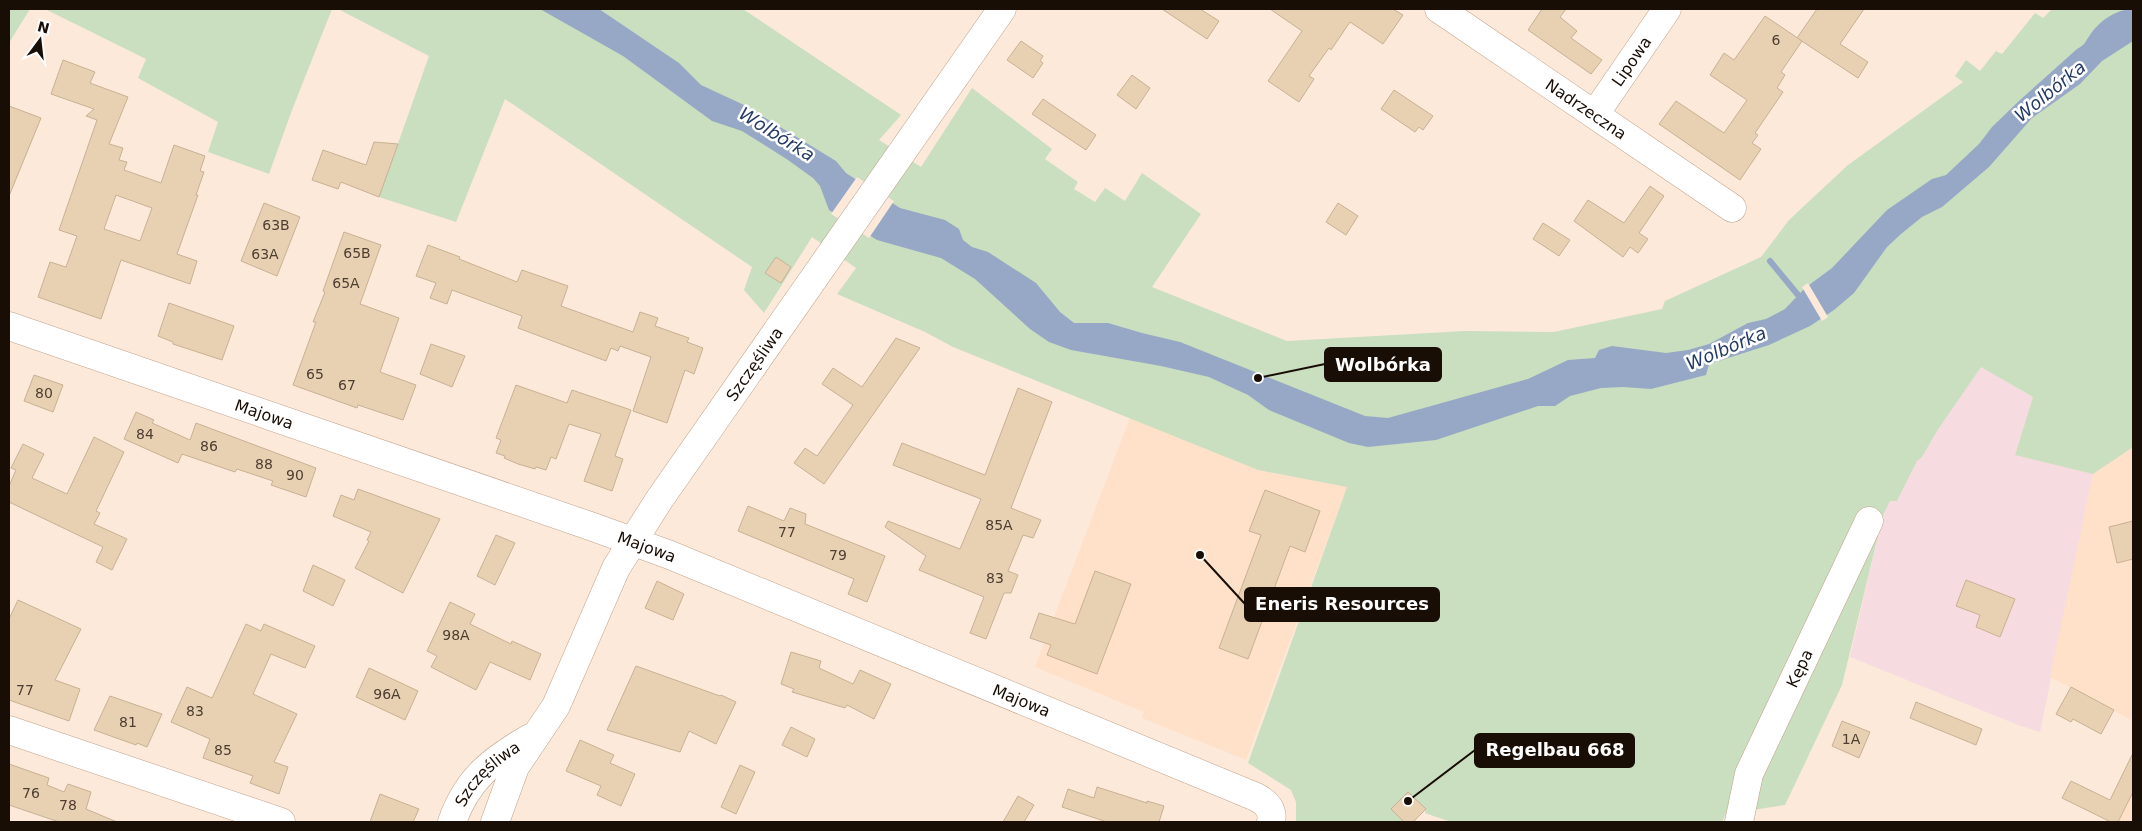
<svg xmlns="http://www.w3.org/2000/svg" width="2142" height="831" viewBox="0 0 2142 831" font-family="'DejaVu Sans',sans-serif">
  <rect width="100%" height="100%" fill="#fce9da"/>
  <polygon fill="#f6dbe1" points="1981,367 2033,397 2015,455 2093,474 2040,732 2018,725 1850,657 1883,515 1890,501 1897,501 1917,461 1922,457 1937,431"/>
  <g fill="#ffe0c8">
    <polygon points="1130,418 1258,470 1347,487 1246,760 1142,718 1144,712 1035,667"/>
    <polygon points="2133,447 2133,721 2050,677 2093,474"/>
    <polygon points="2133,792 2133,822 2118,822"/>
  </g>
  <g fill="#cadec0">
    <polygon points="9,9 30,9 9,43"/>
    <polygon points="45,9 332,9 292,110 269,174 208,152 218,122 138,78 146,59"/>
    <polygon points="338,9 743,9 901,115 879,140 921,167 972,88 1052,149 1045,159 1078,182 1074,189 1095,202 1105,188 1125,201 1142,173 1201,214 1152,287 1287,341 1465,331 1554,332 1662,309 1665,301 1761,257 1789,220 1848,165 1963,82 1955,76 1966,60 1980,71 1996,51 2002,54 2035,13 2043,18 2052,9 2133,9 2133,447 2093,474 2015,455 2033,397 1981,367 1937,431 1922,457 1917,461 1897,501 1890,501 1883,515 1842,685 1785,805 1726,814 1722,822 1451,822 1425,813 1426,809 1408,792 1391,809 1404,822 1296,822 1296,802 1291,790 1248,763 1347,487 1258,470 953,347 925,332 837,294 856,268 812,237 764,313 744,290 752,267 505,99 456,222 379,197 429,56"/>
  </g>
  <path fill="#96a8c6" d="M540,9h59l80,54 22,22 43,20 92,56 10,12 54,35 45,12 14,9 4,11 9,7 16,5 48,31 24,29 14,11h34l34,10 38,9 185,74 23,2 140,-39 40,-19 27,-2 4,-8 13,-4 54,7 22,-3 21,-6 39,-21 18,-4 19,-10 20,-21 27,-20 55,-58 45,-31 14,-4 33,-31 13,-17 28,-27 57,-51c8,-4 8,-7 13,-14 9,-14 27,-26 43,-26v32l-31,20 -22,23 -48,34 -43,49 -47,40 -20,10 -21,17 -14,13 -33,46 -20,17 -24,16 -41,19 -60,19 -3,11 -55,14 -28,-2 -22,1 -31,8 -15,10h-17l-102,34 -68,7 -19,-4 -80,-33 -21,-15 -39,-18 -48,-11 -90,-16 -22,-8 -19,-13 -55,-50 -34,-21 -64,-18 -48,-30 -9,-24 -7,-8 -25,-18 -46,-29 -30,-10 -89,-65z"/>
  <g fill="#fce9da">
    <polygon points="857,177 894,201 869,238 831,214"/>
    <polygon points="1808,283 1828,317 1822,321 1802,287"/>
  </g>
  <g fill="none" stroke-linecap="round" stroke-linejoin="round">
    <polyline stroke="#96a8c6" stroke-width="6" points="1770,261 1803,301"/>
  </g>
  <g fill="#e8d0b2" stroke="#c8b193" fill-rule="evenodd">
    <polygon points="1162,9 1200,9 1219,21 1207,39"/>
    <polygon points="1270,9 1393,9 1403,15 1383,44 1350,22 1331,50 1329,48 1309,76 1314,79 1299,102 1268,81 1302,31"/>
    <polygon points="1542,9 1566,9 1560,17 1577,31 1571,38 1602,60 1591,74 1528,30"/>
    <polygon points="1817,9 1864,9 1840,44 1868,62 1858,78 1797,38"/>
    <polygon points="1765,16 1802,41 1781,72 1785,75 1777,88 1783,92 1755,133 1758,135 1752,143 1761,149 1740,180 1659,124 1676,101 1724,133 1747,100 1710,75 1724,53 1734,60"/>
    <polygon points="1021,41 1043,56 1040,61 1043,63 1033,78 1007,60"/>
    <path d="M63,60l32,12 -5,11 38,14 -19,47 14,4 -4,12 8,2 -3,8 37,13 13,-38 31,11 -5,15 4,1 -8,23h2l-21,59 20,7 -7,23 -69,-24 -20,59 -63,-22 12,-35 16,5 11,-31 -18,-6 38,-110 -11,-4 8,-7 -43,-15zM116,195l36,13 -12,33 -36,-12z"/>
    <polygon points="1132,75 1150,88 1136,109 1117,95"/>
    <polygon points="1394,90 1433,116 1423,130 1419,127 1415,132 1381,109"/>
    <polygon points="1043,99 1096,135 1086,150 1032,114"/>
    <polygon points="9,106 41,118 9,196"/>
    <polygon points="374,142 398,144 379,197 341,182 338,189 312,180 323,150 366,165"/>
    <polygon points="1650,186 1664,196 1639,233 1648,239 1638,253 1630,247 1623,257 1574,221 1588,200 1624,223"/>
    <polygon points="264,203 300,217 277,276 241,261"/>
    <polygon points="1338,203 1358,216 1346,235 1326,222"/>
    <polygon points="1543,223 1570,240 1559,256 1533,239"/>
    <polygon points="344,232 381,245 360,304 399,318 380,372 416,385 403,420 358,405 357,408 293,385 316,322 313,322 325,292 323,291"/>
    <polygon points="428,245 460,257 459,259 517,282 522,270 568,286 561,306 633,332 640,312 658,318 655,326 689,338 687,342 703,348 694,374 685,370 667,423 633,411 651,357 620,346 618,351 611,348 606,361 518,328 522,316 452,290 447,304 430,298 436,283 416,276"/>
    <polygon points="776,257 791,267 781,283 765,273"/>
    <polygon points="169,303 234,326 222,360 173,344 173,342 158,336"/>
    <polygon points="896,338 920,348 824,484 794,463 805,448 817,456 853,405 822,384 833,368 862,387"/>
    <polygon points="431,344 465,356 452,387 420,374"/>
    <polygon points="34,375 63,385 53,412 24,401"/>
    <polygon points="516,385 567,403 572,390 631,410 615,456 623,459 612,491 584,481 601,434 569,424 556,459 551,457 546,470 536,467 535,469 518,464 504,458 505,456 496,453 501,440 496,438"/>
    <polygon points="1018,388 1052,402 1011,508 1041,520 1033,538 1023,535 1008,571 1018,575 1011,593 1004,593 986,639 970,633 984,597 919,570 926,556 885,527 888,521 960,549 981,499 893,465 902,443 985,475"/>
    <polygon points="136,412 154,420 152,423 190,440 196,423 316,468 306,497 271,485 273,481 237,469 235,472 182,454 178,463 124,439"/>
    <polygon points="94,437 124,452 96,511 100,513 94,524 127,539 112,570 96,562 103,547 9,502 9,486 16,470 11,468 23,444 44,454 32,478 67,494"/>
    <polygon points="358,489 440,519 403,593 355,568 369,541 367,540 371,532 333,516 341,495 354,500"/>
    <polygon points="1265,490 1320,511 1305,552 1290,546 1248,659 1219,648 1261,535 1249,531"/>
    <polygon points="748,506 784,521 790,508 806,514 805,524 885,556 867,602 848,594 854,579 738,531"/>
    <polygon points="2133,521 2133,559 2117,563 2109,527"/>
    <polygon points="496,535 515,543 495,585 477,576"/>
    <polygon points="313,565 345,580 333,606 303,591"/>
    <polygon points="1095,571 1131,584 1097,674 1047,655 1051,645 1030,638 1039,613 1075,624"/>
    <polygon points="1966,580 2015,599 2000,637 1976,627 1980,615 1956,606"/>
    <polygon points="657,581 684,594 673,620 645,608"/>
    <polygon points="18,600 81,629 55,680 80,689 69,721 9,700 9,619"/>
    <polygon points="450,602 475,614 470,624 511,644 512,641 541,654 530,680 490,662 476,690 431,667 437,656 427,651"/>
    <polygon points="246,624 261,631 264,624 315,646 305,668 271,654 253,694 297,714 274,762 288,767 279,794 250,783 253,776 203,758 210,739 171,722 187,687 212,698"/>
    <polygon points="791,652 821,661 819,668 853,684 860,670 891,684 874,719 847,705 845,708 792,692 794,689 781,684"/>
    <polygon points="636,666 720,696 721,695 736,702 716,744 689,731 680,752 607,730"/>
    <polygon points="369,668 418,691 405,720 356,697"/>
    <polygon points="2071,687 2114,710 2101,734 2073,719 2071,722 2056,714"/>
    <polygon points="110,696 162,714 147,747 137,743 136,745 94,730"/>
    <polygon points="1916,702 1982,729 1976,745 1910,718"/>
    <polygon points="1842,721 1870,732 1859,758 1832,746"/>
    <polygon points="791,727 815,739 807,757 782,745"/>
    <polygon points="580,740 614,755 610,763 635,774 621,806 597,795 601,786 566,771"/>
    <polygon points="2133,753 2133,792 2118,822 2111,822 2062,798 2071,781 2110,800"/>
    <polygon points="9,764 49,778 47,785 64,792 68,784 91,792 86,809 117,822 59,822 9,805"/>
    <polygon points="740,765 755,772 736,814 721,807"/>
    <polygon points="1097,787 1147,803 1147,801 1164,806 1159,822 1107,822 1062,807 1068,789 1094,798"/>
    <polygon points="1408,792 1426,809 1413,822 1404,822 1391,809"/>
    <polygon points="380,794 419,809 413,822 370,822"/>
    <polygon points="1018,796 1034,805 1024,822 1003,822"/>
  </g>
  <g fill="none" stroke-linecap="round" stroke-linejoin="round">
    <defs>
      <g id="minor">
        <path id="s1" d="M1439,9l293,199"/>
        <path id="s2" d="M1595,114l72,-105"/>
        <path id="s3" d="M9,326l584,201 77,28 586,242c10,5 18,13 15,25"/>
        <path id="s4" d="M452,822c15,-43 40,-62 78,-84"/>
        <path id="s5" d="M495,822l20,-55 41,-61 60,-138 43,-68 343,-491"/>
        <path id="s6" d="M1739,822l10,-48 120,-253"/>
      </g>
      <polyline id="major" points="9,730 281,822"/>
    </defs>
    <use href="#minor" stroke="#c1a38b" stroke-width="29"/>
    <use href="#major" stroke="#c1a38b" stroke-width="29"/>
    <use href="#minor" stroke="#fff" stroke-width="28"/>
    <use href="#major" stroke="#fff" stroke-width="28"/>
  </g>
  <g text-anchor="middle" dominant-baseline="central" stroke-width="5" stroke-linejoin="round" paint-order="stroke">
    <g font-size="14" fill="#4d3e31">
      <text x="1776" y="40">6</text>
      <text x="276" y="225">63B</text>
      <text x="357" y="253">65B</text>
      <text x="265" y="254">63A</text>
      <text x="346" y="283">65A</text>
      <text x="315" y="374">65</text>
      <text x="347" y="385">67</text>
      <text x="44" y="393">80</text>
      <text x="145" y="434">84</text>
      <text x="209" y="446">86</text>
      <text x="264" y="464">88</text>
      <text x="295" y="475">90</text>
      <text x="999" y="525">85A</text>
      <text x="787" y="532">77</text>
      <text x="838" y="555">79</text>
      <text x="995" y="578">83</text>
      <text x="456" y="635">98A</text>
      <text x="25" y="690">77</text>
      <text x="387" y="694">96A</text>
      <text x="195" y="711">83</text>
      <text x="128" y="722">81</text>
      <text x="1851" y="739">1A</text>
      <text x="223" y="750">85</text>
      <text x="31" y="793">76</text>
      <text x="68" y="805">78</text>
    </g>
    <g font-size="16" fill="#190e06" stroke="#fff">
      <text stroke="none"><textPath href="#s2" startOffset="64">Lipowa</textPath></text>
      <text stroke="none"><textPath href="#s1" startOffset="178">Nadrzeczna</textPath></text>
      <text stroke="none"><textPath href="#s5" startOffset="529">Szczęśliwa</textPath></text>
      <text stroke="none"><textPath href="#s3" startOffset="270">Majowa</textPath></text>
      <text stroke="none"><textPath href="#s3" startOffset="675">Majowa</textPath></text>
      <text stroke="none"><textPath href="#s6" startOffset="166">Kępa</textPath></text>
      <text stroke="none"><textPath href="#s3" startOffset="1080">Majowa</textPath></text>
      <text stroke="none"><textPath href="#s4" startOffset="61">Szczęśliwa</textPath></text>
    </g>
    <g font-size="18" font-style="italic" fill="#243b65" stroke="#fff">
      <text transform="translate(2050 91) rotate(-39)">Wolbórka</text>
      <text transform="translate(777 134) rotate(32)">Wolbórka</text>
      <text transform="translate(1726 348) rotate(-23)">Wolbórka</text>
    </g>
  </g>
  <path fill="none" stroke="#190e06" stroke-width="2" d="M1258 378L1325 364M1200 555L1245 604M1408 801L1475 750"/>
  <g fill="#190e06" stroke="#fff" stroke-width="2">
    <circle cx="1258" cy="378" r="5"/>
    <circle cx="1200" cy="555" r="5"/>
    <circle cx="1408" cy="801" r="5"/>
  </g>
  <g fill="#190e06" stroke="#190e06" stroke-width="2">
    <rect x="1325" y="348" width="116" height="33" rx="5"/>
    <rect x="1245" y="588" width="194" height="33" rx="5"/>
    <rect x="1475" y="734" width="159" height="33" rx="5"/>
  </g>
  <g font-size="18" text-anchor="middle" font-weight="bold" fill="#fff">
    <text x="1383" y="371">Wolbórka</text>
    <text x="1342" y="610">Eneris Resources</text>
    <text x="1555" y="756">Regelbau 668</text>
  </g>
  <rect width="2142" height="831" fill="none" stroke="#190e06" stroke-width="20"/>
  <g transform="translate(40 40) rotate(15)" stroke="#ffffff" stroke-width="4" paint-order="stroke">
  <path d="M0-4L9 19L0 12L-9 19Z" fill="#190e06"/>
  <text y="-8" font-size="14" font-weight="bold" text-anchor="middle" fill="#190e06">N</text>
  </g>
</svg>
